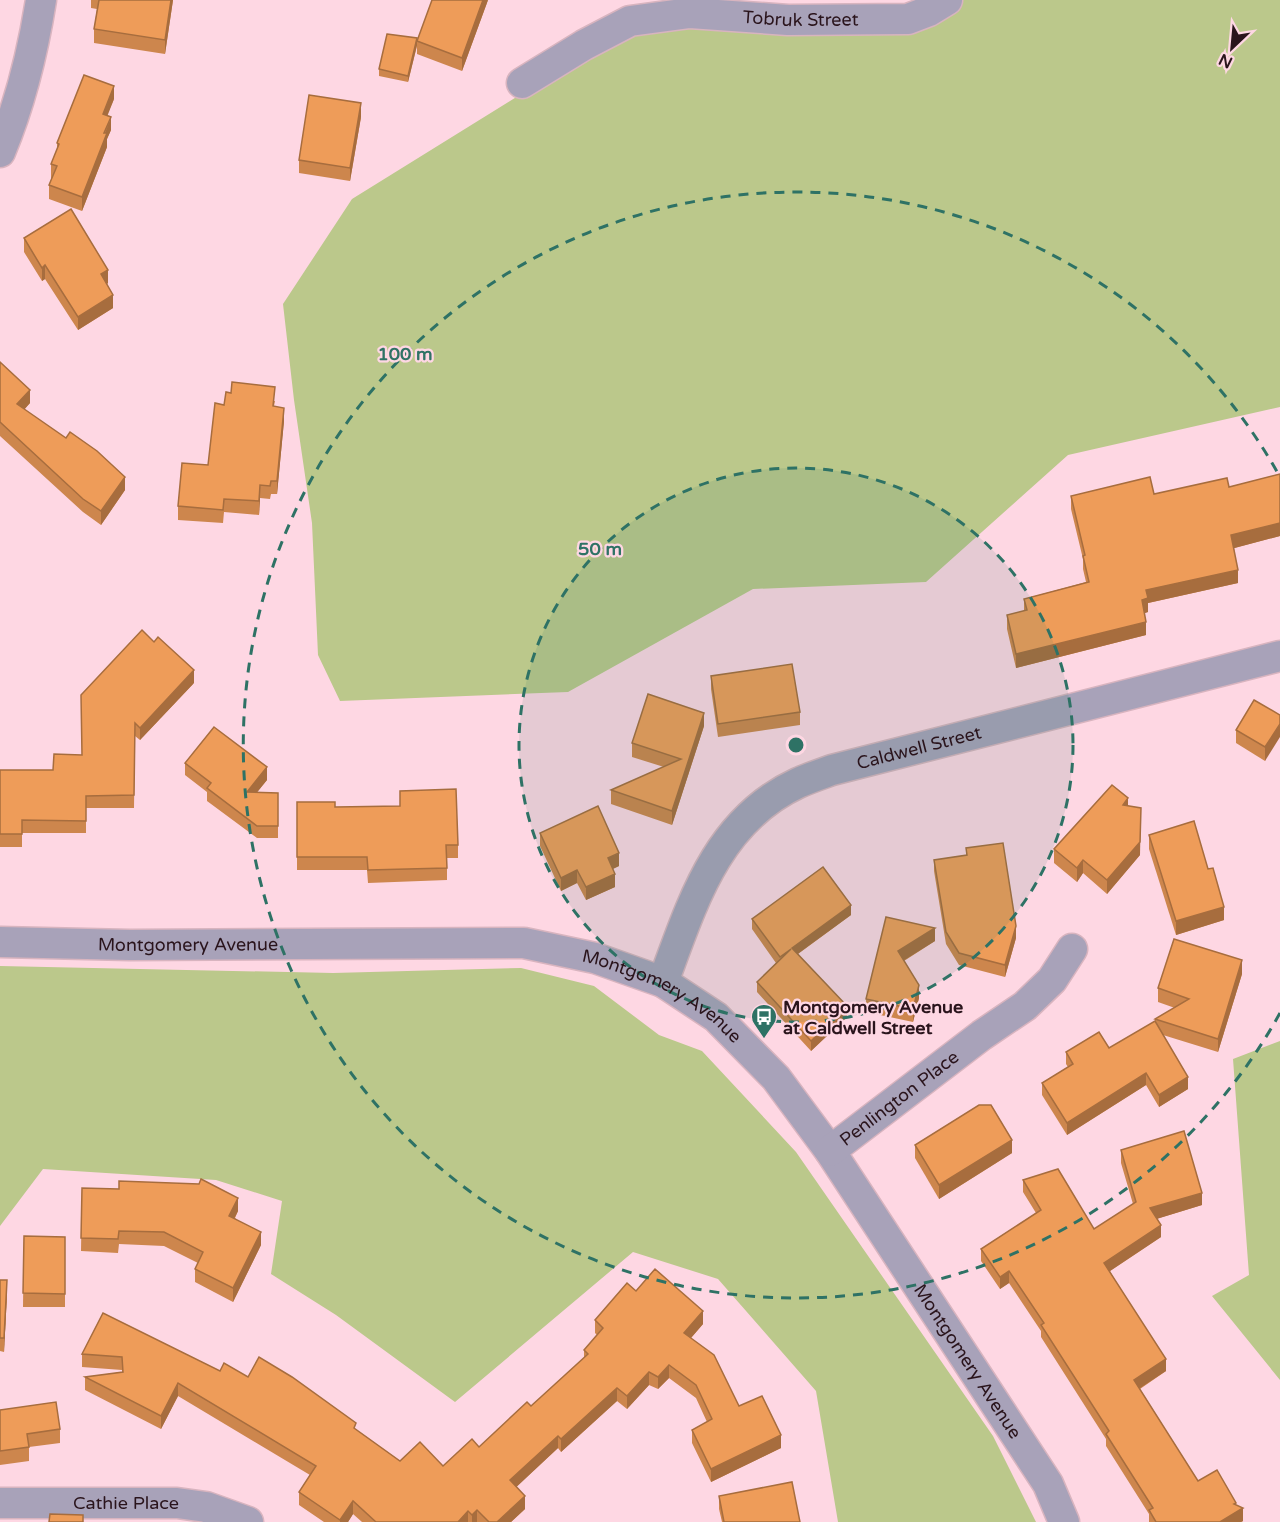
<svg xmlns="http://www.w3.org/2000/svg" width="1280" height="1522" viewBox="0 0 1280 1522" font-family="'Varela Round',sans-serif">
  <rect width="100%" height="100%" fill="#fed7e3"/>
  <g fill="#bbc88b">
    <polygon points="963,0 1280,0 1280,407 1068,455 926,582 753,589 568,692 340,701 318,655 312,523 294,400 283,304 352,199 531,88 643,9 907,31"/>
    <polygon points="0,966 333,973 521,968 594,986 659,1035 702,1051 796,1152 993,1436 1036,1522 838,1522 816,1391 718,1279 633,1252 455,1402 336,1315 271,1274 282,1201 216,1180 43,1169 0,1226"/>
    <polygon points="1280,1041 1280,1380 1212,1296 1249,1275 1233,1059"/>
  </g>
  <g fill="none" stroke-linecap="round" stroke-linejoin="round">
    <defs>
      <g id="street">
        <path id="s1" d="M522,83l62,-38 46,-24 60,-8 98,7 120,-1 21,-8 18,-11"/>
        <path d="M0,152c20,-48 33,-101 41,-152"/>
        <path id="s2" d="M0,942l130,3 394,-2 71,15 68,24 53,35 60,61 54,73 218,333 16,38"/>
        <path id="s3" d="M663,982c29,-78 53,-161 135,-199 11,-5 23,-9 34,-13l448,-114"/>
        <path id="s4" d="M830,1151l152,-116 43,-29 27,-26 20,-31"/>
        <path id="s5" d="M0,1503h177l29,4 42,15"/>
      </g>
    </defs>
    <use href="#street" stroke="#d8b4bf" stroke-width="33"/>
    <use href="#street" stroke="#a8a2b9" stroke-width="30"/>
  </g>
  <g fill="#cd864d">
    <polygon points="91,0 173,0 165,54 94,43 94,29 97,9 91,8"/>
    <polygon points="488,0 462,71 417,54 417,46 408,82 379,76 379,69 417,41"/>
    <polygon points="114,99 107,115 111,130 107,139 107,147 82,211 49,199 49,185 52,178 51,178 51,164 57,150 57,143"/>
    <polygon points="361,117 350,181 299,173 299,160"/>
    <polygon points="24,238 108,283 107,284 113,308 78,330 45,279 42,281 24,252"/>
    <polygon points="0,362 30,403 24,409 125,490 101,525 83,512 0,436"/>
    <polygon points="275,401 274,406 284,421 277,494 271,494 270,499 260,498 259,515 224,512 223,523 178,520 178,506 208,465 224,405"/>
    <polygon points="1280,474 1280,536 1234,548 1238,583 1148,603 1148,612 1144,613 1146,635 1016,668 1007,629 1007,615 1024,611 1024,599 1086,582 1083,569 1083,559 1071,509 1071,496 1154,494 1229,487"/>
    <polygon points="711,676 800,712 800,725 718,737 711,689"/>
    <polygon points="194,683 140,740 135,736 134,808 86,808 86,833 22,833 22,847 0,847 0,770 53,770 82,755"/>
    <polygon points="1280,715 1265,761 1236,743 1236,730"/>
    <polygon points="704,726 672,825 611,804 611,790 664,767 632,757 632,743"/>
    <polygon points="185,763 267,780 256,793 278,793 278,838 257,838 207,801 207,792 185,775"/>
    <polygon points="297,802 335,807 458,845 458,858 447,858 447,880 368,883 367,870 297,870"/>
    <polygon points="1128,806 1140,855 1107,894 1083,873 1077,882 1054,863 1054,849"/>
    <polygon points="540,833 619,866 613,869 615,887 586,900 577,883 561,891 540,846"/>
    <polygon points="1149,835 1224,920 1176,935 1149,849"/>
    <polygon points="966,848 1016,938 1005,977 959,965 946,944 934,871 934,860 966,855"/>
    <polygon points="851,915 798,954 847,1017 811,1051 757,992 757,982 776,963 752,929 752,919"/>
    <polygon points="935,928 935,941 904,961 919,998 913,1022 866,1012 866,999"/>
    <polygon points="1242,974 1218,1052 1163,1035 1188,1089 1159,1107 1146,1085 1067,1135 1042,1095 1042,1083 1068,1067 1066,1064 1066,1052 1109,1048 1155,1022 1155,1019 1175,1008 1158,1002 1158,988"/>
    <polygon points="915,1145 1012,1153 939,1199 915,1158"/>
    <polygon points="1121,1150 1202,1205 1156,1219 1161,1237 1110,1271 1166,1371 1140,1389 1198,1481 1236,1505 1243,1521 1241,1522 1149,1522 1149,1514 1106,1446 1106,1439 1041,1337 1041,1331 1009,1283 1000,1289 981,1261 981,1249 1036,1213 1023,1192 1023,1180 1094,1229 1133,1204 1121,1163"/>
    <polygon points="82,1188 238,1211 235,1218 261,1245 233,1302 195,1282 195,1269 198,1263 164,1246 119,1244 118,1253 81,1251"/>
    <polygon points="24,1236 65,1237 65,1307 23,1307"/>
    <polygon points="0,1280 7,1293 4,1352 0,1351"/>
    <polygon points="636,1291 703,1324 691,1338 739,1406 781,1448 711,1482 692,1443 692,1430 707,1422 696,1398 669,1378 658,1389 649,1385 627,1409 617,1401 561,1452 558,1448 516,1487 525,1509 511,1522 362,1522 353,1514 348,1522 324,1522 299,1505 299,1492 310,1475 178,1396 161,1429 85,1390 85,1377 122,1372 122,1370 82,1367 82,1354 103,1313 220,1371 248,1377 356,1430 400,1461 443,1466 479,1447 531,1406 584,1358 584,1350 597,1335 595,1333 595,1320"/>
    <polygon points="0,1410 60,1429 60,1443 29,1447 29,1461 0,1465"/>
    <polygon points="719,1496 800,1522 722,1522 719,1509"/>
  </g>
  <g fill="#a76d3e">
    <polygon points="171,0 173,0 165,54 165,40"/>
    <polygon points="483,0 488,0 462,71 462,58"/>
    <polygon points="417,38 417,45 408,82 408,76"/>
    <polygon points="114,86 114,99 103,127 103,114"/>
    <polygon points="361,103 361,117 350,181 350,168"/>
    <polygon points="111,117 111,130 107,139 107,147 82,211 82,197"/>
    <polygon points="45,265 45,279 42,281 42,268"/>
    <polygon points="108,270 108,283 101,288 101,274"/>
    <polygon points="113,295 113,308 78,330 78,317"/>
    <polygon points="30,390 30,403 17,418 17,404"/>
    <polygon points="284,408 284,421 277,494 277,481"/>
    <polygon points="125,477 125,490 101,525 101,511"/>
    <polygon points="260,485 260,498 259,515 259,501"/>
    <polygon points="1280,523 1280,536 1231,549 1231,535"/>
    <polygon points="1238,570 1238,583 1148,603 1148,612 1142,614 1142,600 1146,590"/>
    <polygon points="1146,622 1146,635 1016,668 1016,654"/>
    <polygon points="194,670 194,683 140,740 140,728"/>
    <polygon points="704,713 704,726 672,825 672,811"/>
    <polygon points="1280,724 1280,737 1265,761 1265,747"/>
    <polygon points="267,767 267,780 247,805 247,792"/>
    <polygon points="1128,798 1128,811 1123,805"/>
    <polygon points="1141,808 1140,855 1107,894 1107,880"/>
    <polygon points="619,853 619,866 608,871 608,858"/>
    <polygon points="1083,860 1083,873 1077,882 1077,868"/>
    <polygon points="577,870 577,883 561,891 561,878"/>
    <polygon points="615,874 615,887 586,900 586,887"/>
    <polygon points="851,905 851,915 792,958 792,948"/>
    <polygon points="1224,907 1224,920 1176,935 1176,921"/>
    <polygon points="1016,926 1016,938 1005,977 1005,965"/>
    <polygon points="935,928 935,941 898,964 898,951"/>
    <polygon points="1242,960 1242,974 1218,1052 1218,1039"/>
    <polygon points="919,985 919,998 913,1022 913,1009"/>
    <polygon points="847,1006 847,1017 811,1051 811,1041"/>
    <polygon points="1146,1073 1146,1085 1067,1135 1067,1123"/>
    <polygon points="1188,1077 1188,1089 1159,1107 1159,1095"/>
    <polygon points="1012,1140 1012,1153 939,1199 939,1185"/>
    <polygon points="1202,1193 1202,1205 1150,1221 1150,1208"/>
    <polygon points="238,1198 238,1211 229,1229 229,1216"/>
    <polygon points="1161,1225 1161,1237 1104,1275 1104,1263"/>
    <polygon points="261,1232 261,1245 233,1302 233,1288"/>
    <polygon points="1009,1271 1009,1283 1000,1289 1000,1277"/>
    <polygon points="7,1280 7,1293 4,1352 4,1338"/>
    <polygon points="703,1311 703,1324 684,1346 684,1333"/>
    <polygon points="1166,1359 1166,1371 1134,1392 1134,1380"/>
    <polygon points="669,1365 669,1378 658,1389 658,1377"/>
    <polygon points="649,1372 649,1385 627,1409 627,1396"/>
    <polygon points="178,1383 178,1396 161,1429 161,1416"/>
    <polygon points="617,1388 617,1401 561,1452 561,1439"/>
    <polygon points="781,1435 781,1448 711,1482 711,1469"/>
    <polygon points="558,1436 558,1448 510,1493 510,1480"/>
    <polygon points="525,1496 525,1509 511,1522 497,1522"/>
    <polygon points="353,1501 353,1514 348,1522 340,1522 340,1520"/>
    <polygon points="1236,1503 1236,1512 1243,1508 1243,1521 1241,1522 1220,1522"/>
    <polygon points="477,1510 477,1522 472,1522 472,1515"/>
    <polygon points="468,1511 468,1522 458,1522"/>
  </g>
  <g fill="#ee9c59" stroke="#a76d3e" stroke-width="1.5">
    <polygon points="99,0 171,0 165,40 94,29"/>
    <polygon points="432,0 483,0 462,58 417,41"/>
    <polygon points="387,34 417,38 408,76 379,69"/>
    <polygon points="84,75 114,86 103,114 111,117 104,133 107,133 82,197 49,185 57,166 51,164 59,144 57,143"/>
    <polygon points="309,95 361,103 350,168 299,160"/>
    <polygon points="71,209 108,270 101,274 113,295 78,317 45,265 42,268 24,238"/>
    <polygon points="0,362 30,390 17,404 66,438 70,432 97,451 125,477 101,511 83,499 0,422"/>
    <polygon points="232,382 275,387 273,406 284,408 277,481 271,481 270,486 260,485 259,501 224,499 223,510 178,506 182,463 208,465 215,403 224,405 226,392 231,393"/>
    <polygon points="1280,474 1280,523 1231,535 1238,570 1146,590 1148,598 1142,600 1146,622 1016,654 1007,615 1027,610 1024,599 1089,582 1083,556 1085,555 1071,496 1150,477 1154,494 1227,478 1229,487"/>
    <polygon points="142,630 154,642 158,637 194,670 140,728 135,723 134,795 86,796 86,821 22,820 22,834 0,834 0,770 53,770 54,754 82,755 81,695"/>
    <polygon points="792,664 800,712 718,724 711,676"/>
    <polygon points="648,694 704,713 672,811 611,790 681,759 632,743"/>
    <polygon points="1254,700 1280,715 1280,724 1265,747 1236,730"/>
    <polygon points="214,727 267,767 247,792 278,793 278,826 257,826 207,788 211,783 185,763"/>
    <polygon points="1112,785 1128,798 1123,805 1141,808 1140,842 1107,880 1083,860 1077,868 1054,849"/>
    <polygon points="456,789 458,845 446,845 447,868 368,870 367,857 297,857 297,802 335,802 335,807 400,806 400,791"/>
    <polygon points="598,806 619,853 608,858 615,874 586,887 577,870 561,878 540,833"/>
    <polygon points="1194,821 1208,869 1213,868 1224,907 1176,921 1149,835"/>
    <polygon points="1003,843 1016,926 1005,965 959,953 946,932 934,860 967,855 966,848"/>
    <polygon points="823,867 851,905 792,948 847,1006 811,1041 757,982 791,949 780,957 752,919"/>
    <polygon points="886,917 935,928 898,951 919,985 913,1009 866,999"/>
    <polygon points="1174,939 1242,960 1218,1039 1155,1019 1189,999 1158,988"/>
    <polygon points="1155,1021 1188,1077 1159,1095 1146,1073 1067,1123 1042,1083 1073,1064 1066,1052 1099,1032 1109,1048"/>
    <polygon points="979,1105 991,1105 1012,1140 939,1185 915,1145"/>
    <polygon points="1184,1131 1202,1193 1150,1208 1161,1225 1104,1263 1166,1359 1134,1380 1198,1481 1217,1470 1236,1503 1234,1504 1243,1508 1220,1522 1156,1522 1149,1510 1153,1508 1106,1434 1109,1431 1041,1325 1044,1323 1009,1271 1000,1277 981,1249 1041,1210 1023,1180 1058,1169 1094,1229 1136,1202 1121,1150"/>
    <polygon points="201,1179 238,1198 229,1216 261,1232 233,1288 195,1269 203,1252 164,1232 119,1231 118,1239 81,1238 82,1188 119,1189 119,1181 199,1184"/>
    <polygon points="24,1236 65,1237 65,1294 23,1293"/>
    <polygon points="655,1269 703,1311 684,1333 714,1355 739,1406 762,1396 781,1435 711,1469 692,1430 712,1419 696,1385 669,1365 658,1377 649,1372 627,1396 617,1388 561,1439 558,1436 510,1480 525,1496 497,1522 489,1522 477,1510 472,1515 468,1511 458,1522 376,1522 353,1501 340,1520 299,1492 316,1466 178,1383 161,1416 85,1377 123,1372 122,1357 82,1354 103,1313 220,1371 224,1363 248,1377 259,1357 292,1377 356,1423 354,1428 400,1461 420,1442 443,1466 472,1439 479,1447 527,1402 531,1406 588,1354 584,1350 603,1328 595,1320 627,1283 636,1291"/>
    <polygon points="0,1280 7,1280 4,1338 0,1338"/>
    <polygon points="56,1402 60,1429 27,1434 29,1447 0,1451 0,1410"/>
    <polygon points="792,1482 800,1522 724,1522 719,1496"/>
    <polygon points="50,1514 83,1515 83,1522 49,1522"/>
  </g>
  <circle cx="796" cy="745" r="277" fill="#2e7265" fill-opacity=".12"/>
  <g fill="none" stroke="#2e7265" stroke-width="3" stroke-dasharray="10 8">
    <circle cx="796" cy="745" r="277"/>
    <path d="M1280 1013A553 553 0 1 1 1280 477"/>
  </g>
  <defs>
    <symbol id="bus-pin" viewBox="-11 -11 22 30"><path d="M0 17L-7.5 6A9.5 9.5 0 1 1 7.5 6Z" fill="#2e7265" stroke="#fed7e3"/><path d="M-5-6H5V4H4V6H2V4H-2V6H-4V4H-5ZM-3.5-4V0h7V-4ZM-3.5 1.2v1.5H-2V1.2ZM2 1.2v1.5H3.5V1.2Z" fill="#fff"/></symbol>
  </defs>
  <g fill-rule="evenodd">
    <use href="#bus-pin" x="749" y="1002" width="30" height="40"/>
  </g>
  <g text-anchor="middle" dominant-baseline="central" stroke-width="4.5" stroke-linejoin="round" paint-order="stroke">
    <g font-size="18" fill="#2a141c" stroke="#fed7e3">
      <text stroke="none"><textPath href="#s1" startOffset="296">Tobruk Street</textPath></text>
      <text stroke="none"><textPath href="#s3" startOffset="374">Caldwell Street</textPath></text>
      <text stroke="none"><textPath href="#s2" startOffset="188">Montgomery Avenue</textPath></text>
      <text stroke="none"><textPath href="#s2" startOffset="674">Montgomery Avenue</textPath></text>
      <text stroke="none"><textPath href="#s4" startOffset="87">Penlington Place</textPath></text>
      <text stroke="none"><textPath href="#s2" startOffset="1160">Montgomery Avenue</textPath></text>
      <text stroke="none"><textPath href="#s5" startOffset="126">Cathie Place</textPath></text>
    </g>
    <g font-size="18" font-weight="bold" fill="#2a141c" stroke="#fed7e3" text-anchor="start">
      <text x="783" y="1007">Montgomery Avenue<tspan x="783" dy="21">at Caldwell Street</tspan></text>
    </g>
  </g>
  <circle cx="796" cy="745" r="9" fill="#2e7265" stroke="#fed7e3" stroke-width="3"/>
  <g font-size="18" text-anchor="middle" font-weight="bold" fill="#2e7265" stroke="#fed7e3" stroke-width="4.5" stroke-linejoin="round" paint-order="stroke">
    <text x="405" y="360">100 m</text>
    <text x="600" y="555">50 m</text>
  </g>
  <g transform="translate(1232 48) rotate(206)" stroke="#fed7e3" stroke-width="4.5" paint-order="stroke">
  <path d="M0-4.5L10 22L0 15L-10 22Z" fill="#2a141c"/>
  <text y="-9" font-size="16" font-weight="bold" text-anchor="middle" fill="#2a141c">N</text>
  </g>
</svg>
